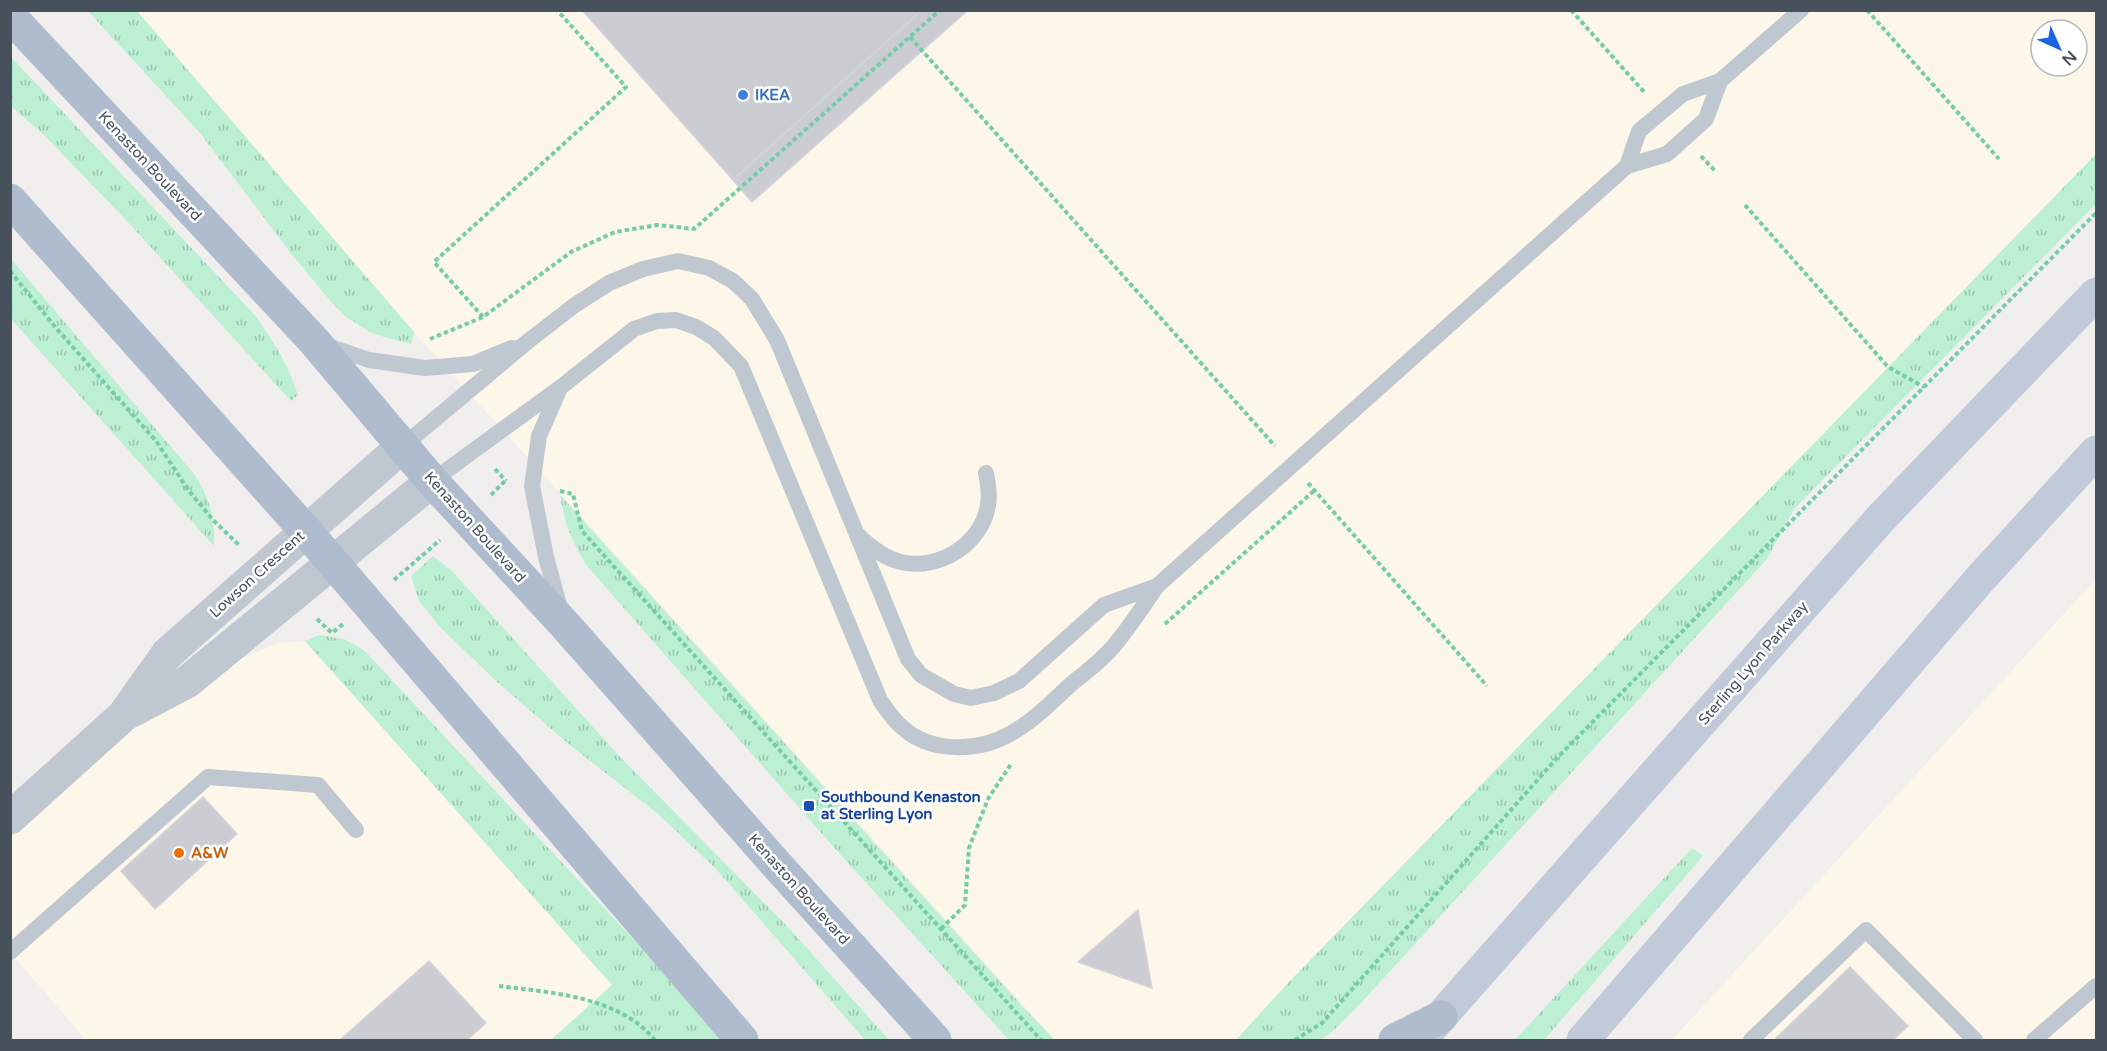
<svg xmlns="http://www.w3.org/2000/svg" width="2107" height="1051" viewBox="0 0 2107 1051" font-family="'Varela Round',sans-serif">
  <defs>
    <pattern id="grass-tufts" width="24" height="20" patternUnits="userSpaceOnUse" patternTransform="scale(1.5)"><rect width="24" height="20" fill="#bdefd3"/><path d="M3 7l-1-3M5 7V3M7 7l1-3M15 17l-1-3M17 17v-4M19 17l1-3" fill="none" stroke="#9bc4ae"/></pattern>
  </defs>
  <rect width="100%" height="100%" fill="#f1efee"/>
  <g fill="#fcf7e8" fill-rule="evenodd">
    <path d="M137,11h1959v143l-809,830 -51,56h-181l-641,-708zM2041,30h36v36h-36z"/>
    <polygon points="2096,579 2096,1040 1672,1040"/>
    <polygon points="305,641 612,985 551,1040 86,1040 11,953 10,818 187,682 279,643"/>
  </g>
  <g fill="url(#grass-tufts)">
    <polygon points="88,11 137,11 414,332 411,344 387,338 370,332 346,317 332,303 290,252 200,133"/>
    <path d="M11,57l242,256c19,26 35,51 45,82l-7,6 -166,-182 -81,-84 -33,-29z"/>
    <polygon points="2096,154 2096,204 1794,509 1767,559 1360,1004 1331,1033 1320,1040 1236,1040 1287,984"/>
    <path d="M11,259l184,216c15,24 20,43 19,71l-203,-227z"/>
    <path d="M560,495l464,513 31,32 -47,-1 -178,-196 -243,-277c-16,-26 -22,-41 -27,-71z"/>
    <polygon points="433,556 452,571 620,757 788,927 889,1040 865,1040 716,869 657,813 571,746 496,681 439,626 419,601 411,576"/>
    <polygon points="319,635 344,639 364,650 727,1040 551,1040 612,985 305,641"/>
    <polygon points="1692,848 1703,856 1544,1040 1515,1040"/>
  </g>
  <g fill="#cbcdd3" stroke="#d2d4da" stroke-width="1.5">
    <polygon points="582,10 922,10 733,180"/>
    <polygon points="922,10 968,10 752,202 733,180"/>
    <polygon points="203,797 237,834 155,909 121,871"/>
    <polygon points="1138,910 1152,988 1078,962"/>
    <polygon points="429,961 486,1023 467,1040 340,1040"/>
    <polygon points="1850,967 1908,1026 1893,1040 1774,1040"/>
  </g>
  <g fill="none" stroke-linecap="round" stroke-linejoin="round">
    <g stroke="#75cda7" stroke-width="4" stroke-dasharray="4.5 3" stroke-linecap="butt">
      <polyline points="1571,10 1645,93"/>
      <polyline points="1867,10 1999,159"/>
      <polyline points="910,37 1275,446"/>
      <polyline points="1701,156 1715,171"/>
      <polyline points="1745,205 1888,367 1924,387"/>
      <polyline points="10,271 56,328 156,441 189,491 213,520 240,546"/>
      <polyline points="483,317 434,262 626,87 557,10"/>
      <polyline points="430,339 483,317 571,252 615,232 657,225 694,229 940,10"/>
      <polyline points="495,469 506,481"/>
      <polyline points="1308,483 1487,686"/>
      <polyline points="560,491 573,494 582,531 1041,1040"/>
      <polyline points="491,495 505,481"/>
      <polyline points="394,580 440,540"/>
      <polyline points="317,619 332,633 343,624"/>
      <polyline points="1165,624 1315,490"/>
      <polyline points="941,929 965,905 969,848 988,799 1011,764"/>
      <path d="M499,986c54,7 119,10 156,54"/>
      <polyline points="1295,1040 1322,1023 1557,758 2096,213"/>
    </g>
    <g stroke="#bfc8d1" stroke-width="16">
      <polyline points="1627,166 1639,131 1683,94 1720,81 1801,10"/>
      <polyline points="325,345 369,360 425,368 473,364 512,348"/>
      <polyline points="560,388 539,436 532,486 546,557 561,612"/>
      <polyline points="404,445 527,342 575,305 609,283 643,269 678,261 709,268 733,281 752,299 777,340 908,659 921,675 954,694 971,698 994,693 1019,681 1104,605 1157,586"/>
      <path d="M432,481l129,-94 73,-58 23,-8 19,-1 20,7 18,11 27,28 139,334c7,10 13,20 23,28 28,25 75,24 107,6 23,-13 41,-31 60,-49 16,-13 35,-27 47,-43 14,-17 27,-37 40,-56l470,-420 40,-12 39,-35 14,-38"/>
      <path d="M858,535c12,12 26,23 43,27 38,9 81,-18 87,-57 2,-11 0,-22 -2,-32"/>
      <polyline points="10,952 208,777 318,785 356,830"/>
      <polyline points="1751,1040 1866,930 1975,1040"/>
      <polyline points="2034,1040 2096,986"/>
    </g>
    <g stroke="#bfc8d1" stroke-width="33">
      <polyline points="130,712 187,682 432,481"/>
      <polyline points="10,818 123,716 167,654 404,445"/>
    </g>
    <g stroke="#c1cad8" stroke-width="33">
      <polyline points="1421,1039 1881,518 2096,294"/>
      <polyline points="1583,1040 1980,579 2096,452"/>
    </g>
    <g stroke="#aebcce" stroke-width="33">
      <polyline points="10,16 314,341 432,481 565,625 776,864 935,1040"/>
      <polyline points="10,200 305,530 742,1040"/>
      <polyline points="1395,1040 1441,1017"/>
    </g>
  </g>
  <circle fill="#3f7fe0" stroke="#fff" stroke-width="2" cx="743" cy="95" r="6"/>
  <rect fill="#1a4fb4" stroke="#fff" stroke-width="2" x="803" y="800" width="12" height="12" rx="3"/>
  <circle fill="#e8710a" stroke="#fff" stroke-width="2" cx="179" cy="853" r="6"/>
  <g text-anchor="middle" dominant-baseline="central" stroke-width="5" stroke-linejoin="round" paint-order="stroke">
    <g font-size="15" font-weight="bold" fill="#366cbe" stroke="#fff" text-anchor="start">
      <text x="755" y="95">IKEA</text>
    </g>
    <g font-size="15" fill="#47515c" stroke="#fff">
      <text transform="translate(150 166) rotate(47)">Kenaston Boulevard</text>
      <text transform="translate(475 527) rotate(48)">Kenaston Boulevard</text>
      <text transform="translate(257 574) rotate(-42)">Lowson Crescent</text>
      <text transform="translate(1753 663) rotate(-49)">Sterling Lyon Parkway</text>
      <text transform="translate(799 889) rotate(48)">Kenaston Boulevard</text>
    </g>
    <g font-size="15" font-weight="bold" fill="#164399" stroke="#fff" text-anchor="start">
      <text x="821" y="797">Southbound Kenaston<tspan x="821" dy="17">at Sterling Lyon</tspan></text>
    </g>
    <g font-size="15" font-weight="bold" fill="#c56008" stroke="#fff" text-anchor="start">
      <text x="191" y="853">A&amp;W</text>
    </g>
  </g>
  <rect width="2107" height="1051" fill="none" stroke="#47515c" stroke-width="24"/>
  <g transform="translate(2059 48) rotate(135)"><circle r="28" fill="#ffffff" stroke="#b5b9be" stroke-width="1.5"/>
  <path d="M0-4.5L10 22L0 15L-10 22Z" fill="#1864e1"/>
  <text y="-9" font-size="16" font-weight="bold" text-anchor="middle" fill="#47515c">N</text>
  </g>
</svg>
